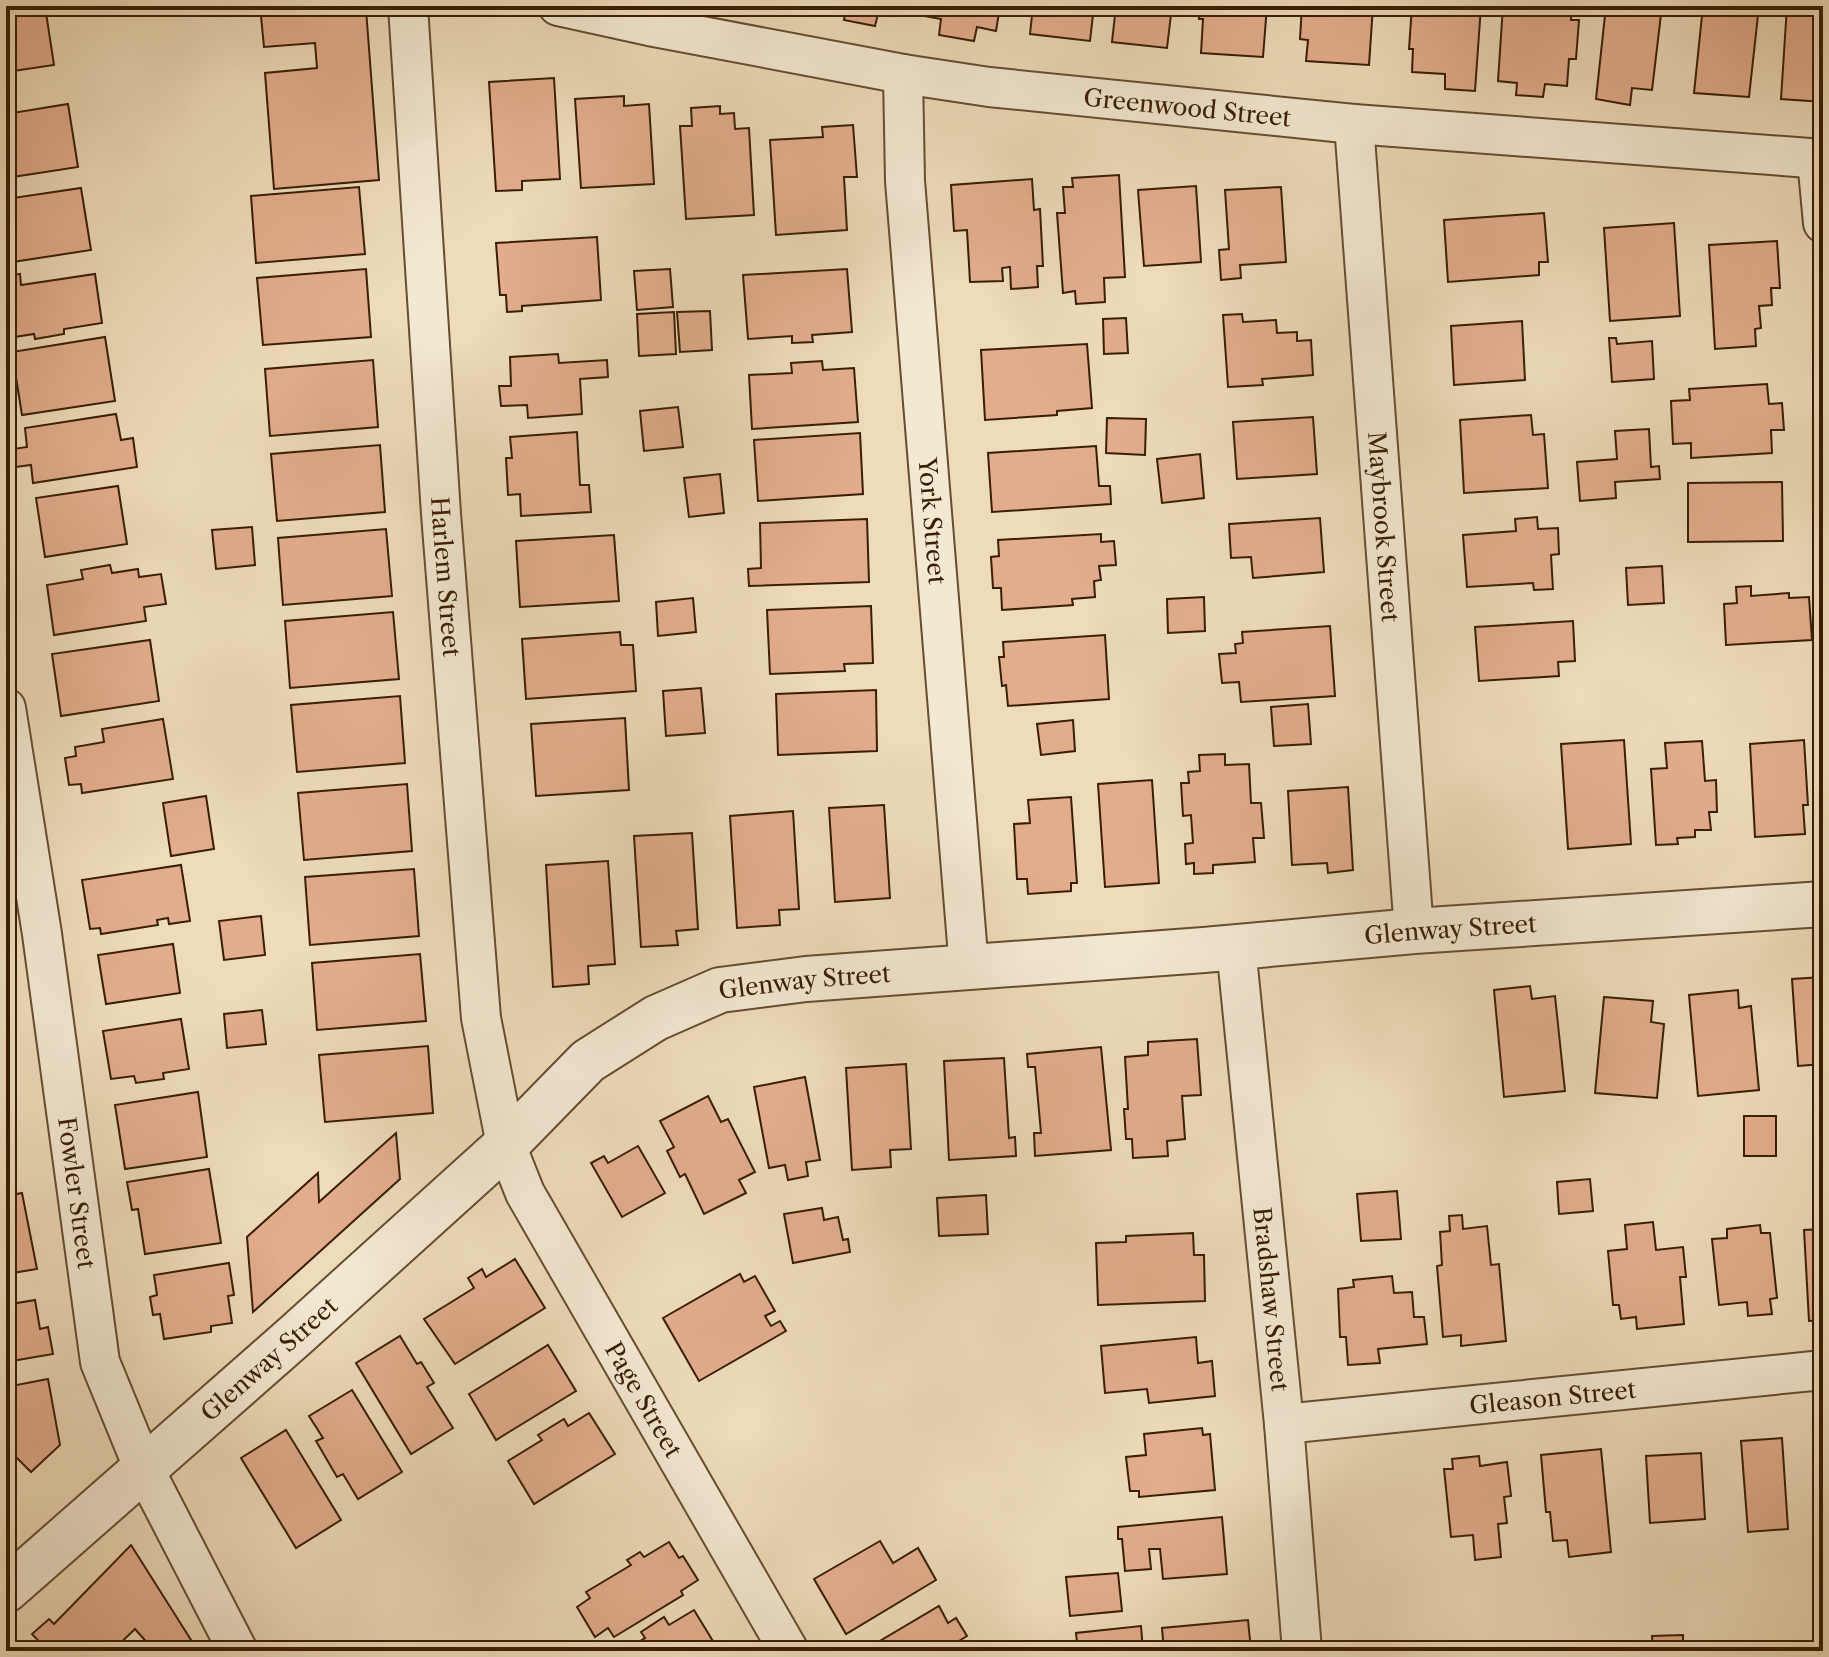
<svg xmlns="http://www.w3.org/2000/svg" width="1829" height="1657" viewBox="0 0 1829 1657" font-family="'Libre Caslon Text',serif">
  <rect width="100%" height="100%" fill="#eddbb9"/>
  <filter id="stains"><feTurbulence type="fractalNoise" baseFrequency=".0025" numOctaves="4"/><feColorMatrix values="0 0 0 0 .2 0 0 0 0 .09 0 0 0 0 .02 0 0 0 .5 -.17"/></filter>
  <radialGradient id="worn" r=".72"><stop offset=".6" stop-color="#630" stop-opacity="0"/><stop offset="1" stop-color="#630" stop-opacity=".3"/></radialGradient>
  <g fill="#e3ad8d" stroke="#391e04" stroke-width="2">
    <polygon points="34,6 45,6 54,65 6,72 6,10"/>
    <polygon points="260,6 353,6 366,9 379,180 274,189 265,73 317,68 315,43 264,47"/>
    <polygon points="840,6 894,6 893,16 878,14 875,26 844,20 846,7"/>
    <polygon points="925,6 1000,6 996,31 977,27 974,41 939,35 941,19 924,16"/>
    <polygon points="1033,6 1094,6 1090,41 1030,34"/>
    <polygon points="1116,6 1172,6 1167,48 1112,42"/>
    <polygon points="1200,6 1267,6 1263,57 1201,53 1203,19 1199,19"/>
    <polygon points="1302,6 1373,6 1369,65 1306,61 1308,40 1300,39"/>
    <polygon points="1412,6 1481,6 1475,91 1445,89 1445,74 1412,72 1413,49 1409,49"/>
    <polygon points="1503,6 1572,6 1571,20 1579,20 1576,59 1569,59 1567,86 1545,84 1543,97 1516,95 1517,83 1498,81"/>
    <polygon points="1606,6 1662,6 1652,90 1632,88 1630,105 1596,99"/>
    <polygon points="1703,6 1759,6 1749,97 1694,93"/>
    <polygon points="1787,6 1823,6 1823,102 1781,99"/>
    <polygon points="554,78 560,179 522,181 522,190 496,191 489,82"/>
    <polygon points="624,96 624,106 649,104 654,184 581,188 575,99"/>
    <polygon points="68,104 78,167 6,178 6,114"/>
    <polygon points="720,106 720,114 734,113 735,129 749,128 754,215 686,219 680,126 692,126 691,108"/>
    <polygon points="853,125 857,177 844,177 847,230 776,235 770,140 823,137 822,127"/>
    <polygon points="1119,175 1125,277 1104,278 1105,302 1076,304 1075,291 1063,293 1057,213 1065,213 1063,187 1073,187 1072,178"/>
    <polygon points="1032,179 1034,210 1040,209 1043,266 1037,266 1038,287 1011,289 1010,267 1002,268 1003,281 970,282 967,230 954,231 951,185"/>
    <polygon points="1196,186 1201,262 1144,266 1138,190"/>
    <polygon points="359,187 365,254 256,263 251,196"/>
    <polygon points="1281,187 1286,262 1240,265 1241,278 1221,280 1219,250 1229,249 1225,190"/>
    <polygon points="81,188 91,250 6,263 6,199"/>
    <polygon points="1544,213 1548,262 1539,262 1539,275 1448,282 1444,220"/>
    <polygon points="1674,223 1680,316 1610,321 1604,228"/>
    <polygon points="597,237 601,300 522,306 522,311 507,312 506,295 500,295 496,243"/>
    <polygon points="1777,241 1780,288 1771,288 1772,305 1759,306 1761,328 1755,329 1756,346 1715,349 1709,245"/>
    <polygon points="366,269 371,337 263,345 257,278"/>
    <polygon points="670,269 673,307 637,310 634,271"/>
    <polygon points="847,269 852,332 812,335 813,342 792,343 792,336 748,339 743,275"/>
    <polygon points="20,274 21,285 95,274 102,323 64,329 64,334 35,339 34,334 8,338 6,276"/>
    <polygon points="710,311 712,350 680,352 677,312"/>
    <polygon points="674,312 676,354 639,356 637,314"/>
    <polygon points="1242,314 1243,322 1276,320 1277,333 1297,332 1297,341 1311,340 1313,375 1262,379 1263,385 1228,387 1223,315"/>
    <polygon points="1126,318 1128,353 1104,354 1103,319"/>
    <polygon points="1522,321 1525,380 1454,385 1451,326"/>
    <polygon points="105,337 115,401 22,415 12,352"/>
    <polygon points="1609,338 1616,338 1617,344 1652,341 1654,379 1612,382"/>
    <polygon points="1087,344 1092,408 1057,411 1057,415 985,420 981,350"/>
    <polygon points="558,354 559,363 607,360 608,377 580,379 582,414 528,418 527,405 501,406 499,386 511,386 510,357"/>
    <polygon points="373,360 378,427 270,436 265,369"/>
    <polygon points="822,361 823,370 854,368 858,422 752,429 749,375 792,373 791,363"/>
    <polygon points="1767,384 1769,404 1782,403 1784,430 1771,430 1772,453 1691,458 1691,443 1673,444 1671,401 1690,400 1689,389"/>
    <polygon points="678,407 683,447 644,451 640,411"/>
    <polygon points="116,414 121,440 133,438 137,467 33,483 31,465 16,467 13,449 27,447 25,428"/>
    <polygon points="1531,415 1533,435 1544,434 1548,488 1464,493 1460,420"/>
    <polygon points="1313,417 1317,474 1237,479 1233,422"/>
    <polygon points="1107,418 1146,419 1145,455 1106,453"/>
    <polygon points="1649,429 1651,467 1659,466 1660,479 1615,482 1616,498 1580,501 1577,462 1617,459 1615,431"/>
    <polygon points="577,432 580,485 589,485 591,512 521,516 520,494 508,495 506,458 512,458 510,437"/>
    <polygon points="860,433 863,494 758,501 754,440"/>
    <polygon points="380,445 385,512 277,521 271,454"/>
    <polygon points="1096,446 1099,486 1110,486 1111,504 992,512 988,453"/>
    <polygon points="1200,454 1204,498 1162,503 1157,459"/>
    <polygon points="720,474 724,513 689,517 684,478"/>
    <polygon points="1782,482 1783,541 1688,542 1688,483"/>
    <polygon points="118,486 127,544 45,557 36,498"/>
    <polygon points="1537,517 1538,529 1558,528 1559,554 1551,555 1553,589 1534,590 1533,583 1467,587 1463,535 1516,531 1515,519"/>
    <polygon points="1320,518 1324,572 1253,578 1251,557 1231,558 1229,524"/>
    <polygon points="867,519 869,582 749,586 748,569 761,568 760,523"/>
    <polygon points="252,527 255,565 216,569 212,530"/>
    <polygon points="386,529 392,596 283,605 278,538"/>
    <polygon points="1101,534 1101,542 1114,541 1116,565 1099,566 1101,580 1094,581 1095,597 1072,599 1073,605 1002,610 1001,588 993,588 991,557 999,556 998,540"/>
    <polygon points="614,535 619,601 520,607 516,541"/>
    <polygon points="110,565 112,573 138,569 139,577 161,574 166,604 144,607 146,621 54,635 47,585 83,579 81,570"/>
    <polygon points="1662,566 1664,603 1628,605 1626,568"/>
    <polygon points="1751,586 1751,596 1789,593 1789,598 1809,597 1812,640 1726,645 1724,604 1737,603 1736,587"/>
    <polygon points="1204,597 1205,631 1168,633 1167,599"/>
    <polygon points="693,598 696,632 658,636 656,602"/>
    <polygon points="871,606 873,663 844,664 845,671 770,674 767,610"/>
    <polygon points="393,612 399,679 290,688 285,621"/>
    <polygon points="1573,621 1575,661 1558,662 1559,676 1479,681 1475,627"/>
    <polygon points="1330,626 1335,696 1241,702 1239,682 1222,683 1219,654 1236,653 1235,644 1243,643 1242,632"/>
    <polygon points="620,632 621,645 633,645 636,691 526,699 522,639"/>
    <polygon points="1105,635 1109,699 1008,706 1006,685 1002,686 999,657 1004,657 1003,642"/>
    <polygon points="150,640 159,701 61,716 52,654"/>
    <polygon points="701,688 705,733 666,736 663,691"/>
    <polygon points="876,690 877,751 778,755 776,694"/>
    <polygon points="400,696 405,763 297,772 291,705"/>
    <polygon points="1308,704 1311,744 1274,746 1271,707"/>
    <polygon points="625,718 629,790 536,796 531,724"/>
    <polygon points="163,719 173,779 82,793 81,784 69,785 65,758 76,756 75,747 104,742 102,729"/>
    <polygon points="1073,720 1075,751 1041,755 1037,724"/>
    <polygon points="1624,740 1631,844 1568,849 1561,744"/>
    <polygon points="1804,740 1808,805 1803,805 1805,834 1755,837 1750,744"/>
    <polygon points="1702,741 1705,781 1716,780 1717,812 1709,812 1711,830 1695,830 1695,837 1677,838 1678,844 1656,845 1651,769 1667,768 1665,743"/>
    <polygon points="1225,754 1225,765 1249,764 1251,803 1261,803 1264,838 1253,838 1255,862 1213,865 1213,873 1194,874 1194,863 1186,864 1185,844 1193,843 1191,815 1183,816 1181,783 1189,783 1188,772 1200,771 1199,755"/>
    <polygon points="1152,780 1159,883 1105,887 1098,784"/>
    <polygon points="407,784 412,851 304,860 298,793"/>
    <polygon points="1348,787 1353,870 1328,873 1327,863 1292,865 1288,791"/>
    <polygon points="206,796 214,849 171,856 163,803"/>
    <polygon points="1071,797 1077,883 1071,883 1071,891 1028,894 1027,879 1017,879 1014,824 1030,823 1028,800"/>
    <polygon points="884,805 890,898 835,902 829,808"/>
    <polygon points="793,811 799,909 779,910 780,925 737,928 730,816"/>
    <polygon points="692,833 698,929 676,931 678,945 641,947 634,836"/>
    <polygon points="608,861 615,964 588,966 589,984 553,987 546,865"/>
    <polygon points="181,865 190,921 169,924 168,918 157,920 158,925 101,934 100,928 90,929 82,880"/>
    <polygon points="414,869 419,936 310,945 305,877"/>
    <polygon points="261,916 265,955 224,960 219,921"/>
    <polygon points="173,944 180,993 106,1004 98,955"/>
    <polygon points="420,954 426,1021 317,1030 312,963"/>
    <polygon points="1823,977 1823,1064 1798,1066 1792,979"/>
    <polygon points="1530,986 1532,999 1555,996 1565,1091 1504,1097 1494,990"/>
    <polygon points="1738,990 1739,1008 1751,1006 1759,1090 1698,1096 1689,995"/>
    <polygon points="1604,997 1653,1001 1651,1022 1664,1024 1657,1098 1595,1093"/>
    <polygon points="262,1010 266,1044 227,1048 224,1014"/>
    <polygon points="181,1019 189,1069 163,1073 164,1079 136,1083 134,1076 111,1079 103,1031"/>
    <polygon points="1197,1039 1201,1095 1182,1096 1185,1139 1167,1141 1168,1156 1133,1158 1132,1139 1126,1139 1124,1109 1128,1109 1125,1057 1148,1055 1148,1042"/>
    <polygon points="428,1046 433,1113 325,1122 319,1055"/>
    <polygon points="1101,1047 1111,1150 1035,1156 1034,1133 1041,1133 1035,1067 1028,1067 1027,1054"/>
    <polygon points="1004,1058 1009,1138 1015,1137 1016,1156 949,1160 944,1061"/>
    <polygon points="906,1064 911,1149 890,1150 891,1167 852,1170 846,1068"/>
    <polygon points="805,1077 820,1160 806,1162 808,1176 788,1180 785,1165 769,1168 754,1087"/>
    <polygon points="198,1092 207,1157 125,1169 115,1105"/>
    <polygon points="708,1096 721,1122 728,1119 755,1172 739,1180 746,1193 704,1214 685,1174 680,1177 667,1151 674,1147 660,1121"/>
    <rect x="1744" y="1116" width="32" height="40"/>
    <polygon points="6,1117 16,1176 6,1178"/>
    <polygon points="396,1133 400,1179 253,1312 247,1237 318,1173 319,1202"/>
    <polygon points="638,1146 665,1193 622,1217 591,1163 604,1156 608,1163"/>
    <polygon points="209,1169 221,1243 145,1254 138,1209 132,1210 127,1182"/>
    <polygon points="1590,1179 1593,1211 1559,1214 1557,1182"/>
    <polygon points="1397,1191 1401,1239 1361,1241 1357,1194"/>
    <polygon points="22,1193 37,1269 6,1274 6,1196"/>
    <polygon points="986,1195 988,1234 939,1236 937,1198"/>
    <polygon points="822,1208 824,1220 838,1217 843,1240 848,1239 850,1252 793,1263 784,1214"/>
    <polygon points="1462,1215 1463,1229 1487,1226 1491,1265 1499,1264 1506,1341 1461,1346 1461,1335 1443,1337 1437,1266 1442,1265 1440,1232 1450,1231 1449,1216"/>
    <polygon points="1653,1222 1656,1250 1683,1247 1686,1277 1680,1277 1684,1324 1637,1329 1636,1317 1621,1319 1619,1305 1613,1305 1608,1251 1627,1249 1625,1225"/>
    <polygon points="1760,1225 1761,1233 1770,1233 1777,1298 1770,1299 1772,1314 1748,1316 1747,1302 1719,1305 1712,1239 1727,1238 1727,1229"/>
    <polygon points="1823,1229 1823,1320 1809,1321 1804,1230"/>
    <polygon points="1193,1233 1194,1255 1204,1255 1205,1301 1098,1305 1096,1243 1126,1242 1126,1236"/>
    <polygon points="515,1259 545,1308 455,1364 424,1319 474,1288 468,1278 482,1269 486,1277"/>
    <polygon points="229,1263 234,1295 228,1296 232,1323 211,1326 211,1332 164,1339 160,1314 153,1315 150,1297 157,1295 154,1275"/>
    <polygon points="740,1274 744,1282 755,1276 775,1311 765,1316 771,1326 780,1321 786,1331 699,1381 663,1318"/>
    <polygon points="1392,1276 1394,1293 1412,1292 1414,1317 1424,1317 1427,1344 1378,1349 1380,1363 1348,1365 1346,1337 1340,1337 1338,1289 1354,1287 1353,1280"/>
    <polygon points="10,1299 11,1304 35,1300 40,1329 48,1327 53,1354 6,1362 6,1300"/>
    <polygon points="400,1336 417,1364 421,1362 434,1383 427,1387 453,1428 411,1454 356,1363"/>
    <polygon points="1196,1337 1198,1363 1212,1361 1215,1396 1149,1403 1147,1389 1105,1393 1101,1346"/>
    <polygon points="548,1345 576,1391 496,1440 469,1394"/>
    <polygon points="48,1379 60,1445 31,1472 6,1447 6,1387"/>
    <polygon points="352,1390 402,1472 358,1499 343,1474 337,1477 316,1441 323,1438 309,1416"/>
    <polygon points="589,1413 615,1454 534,1504 508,1461 542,1440 538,1435 564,1419 568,1426"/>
    <polygon points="1202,1428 1203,1435 1210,1434 1215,1490 1139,1497 1139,1491 1130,1491 1126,1457 1146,1455 1144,1434"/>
    <polygon points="286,1430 341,1520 296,1548 241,1458"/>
    <polygon points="1782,1438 1788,1529 1748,1532 1741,1441"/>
    <polygon points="1601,1449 1611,1552 1569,1557 1567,1540 1553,1541 1550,1512 1546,1512 1541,1455"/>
    <polygon points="1701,1453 1705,1519 1650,1523 1646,1456"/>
    <polygon points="1479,1456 1480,1466 1507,1462 1511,1496 1504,1497 1507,1523 1498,1524 1501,1557 1475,1560 1473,1535 1451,1537 1444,1469 1453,1469 1452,1459"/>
    <polygon points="1222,1517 1227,1574 1163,1579 1160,1549 1149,1549 1151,1569 1125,1571 1122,1539 1118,1539 1118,1527"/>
    <polygon points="880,1541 893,1563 918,1548 936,1580 846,1634 814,1579"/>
    <polygon points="669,1542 679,1558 683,1556 698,1580 681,1591 683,1595 614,1637 608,1628 595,1637 577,1607 590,1598 586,1592 631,1565 627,1560 640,1552 644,1557"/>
    <polygon points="131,1545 198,1651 146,1651 151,1647 135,1629 112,1651 48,1651 32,1634 49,1619 54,1624"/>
    <polygon points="1118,1573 1122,1611 1070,1616 1066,1577"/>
    <polygon points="939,1606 948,1623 956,1618 967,1636 959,1641 964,1649 960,1651 863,1651"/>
    <polygon points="694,1610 719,1651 624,1651 645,1638 641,1632 664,1617 669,1625"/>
    <polygon points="1248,1620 1251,1650 1268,1649 1268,1651 1164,1651 1162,1628"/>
    <polygon points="1141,1626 1143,1651 1078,1651 1076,1633"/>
    <polygon points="1683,1635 1683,1651 1653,1651 1652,1636"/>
  </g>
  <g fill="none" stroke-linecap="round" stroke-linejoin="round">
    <defs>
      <g id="minor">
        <path id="s1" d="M408,6l33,508 40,504 25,127 19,48 264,458"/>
        <path id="s2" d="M558,6l91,20 254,48 86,13 365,37 469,35"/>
        <path id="s3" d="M903,74l2,107 64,787"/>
        <path id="s4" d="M1354,124l60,807"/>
        <polyline points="1817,159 1823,223"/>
        <path id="s5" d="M6,708l36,226 58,428 43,105 95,184"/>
        <path id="s6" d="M1236,947l48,477 18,227"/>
        <path id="s7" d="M1284,1424l539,-54"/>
      </g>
      <g id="tertiary">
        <path id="s8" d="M6,1590l290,-255 210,-190 82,-84 68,-43 64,-28 86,-11 398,-29 210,-19 409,-27"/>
      </g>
    </defs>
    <use href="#minor" stroke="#664d31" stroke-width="42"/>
    <use href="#tertiary" stroke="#664d31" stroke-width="48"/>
    <use href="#minor" stroke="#f3e8d2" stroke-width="38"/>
    <use href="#tertiary" stroke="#f3e8d2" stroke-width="44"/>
  </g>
  <g text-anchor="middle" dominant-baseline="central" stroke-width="7" stroke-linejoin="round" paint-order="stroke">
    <g font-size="24" fill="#391e04" stroke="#f3e8d2">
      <text stroke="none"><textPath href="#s2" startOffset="638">Greenwood Street</textPath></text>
      <text stroke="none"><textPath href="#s3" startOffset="448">York Street</textPath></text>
      <text stroke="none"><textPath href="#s4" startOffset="404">Maybrook Street</textPath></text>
      <text stroke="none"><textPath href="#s1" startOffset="572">Harlem Street</textPath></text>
      <text stroke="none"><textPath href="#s8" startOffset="1670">Glenway Street</textPath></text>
      <text stroke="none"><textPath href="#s8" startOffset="1022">Glenway Street</textPath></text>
      <text stroke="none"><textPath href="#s5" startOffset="490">Fowler Street</textPath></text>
      <text stroke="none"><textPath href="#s6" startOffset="354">Bradshaw Street</textPath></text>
      <text stroke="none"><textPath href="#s8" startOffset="350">Glenway Street</textPath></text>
      <text stroke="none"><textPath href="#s7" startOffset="270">Gleason Street</textPath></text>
      <text stroke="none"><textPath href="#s1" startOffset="1434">Page Street</textPath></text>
    </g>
  </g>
  <rect width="1829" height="1657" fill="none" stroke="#eddbb9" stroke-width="32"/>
  <rect x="8" y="8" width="1813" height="1641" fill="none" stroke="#391e04" stroke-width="4"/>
  <rect x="16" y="16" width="1797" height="1625" fill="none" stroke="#391e04" stroke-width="2"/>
  <rect width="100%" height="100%" filter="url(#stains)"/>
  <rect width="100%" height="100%" fill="url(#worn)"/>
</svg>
